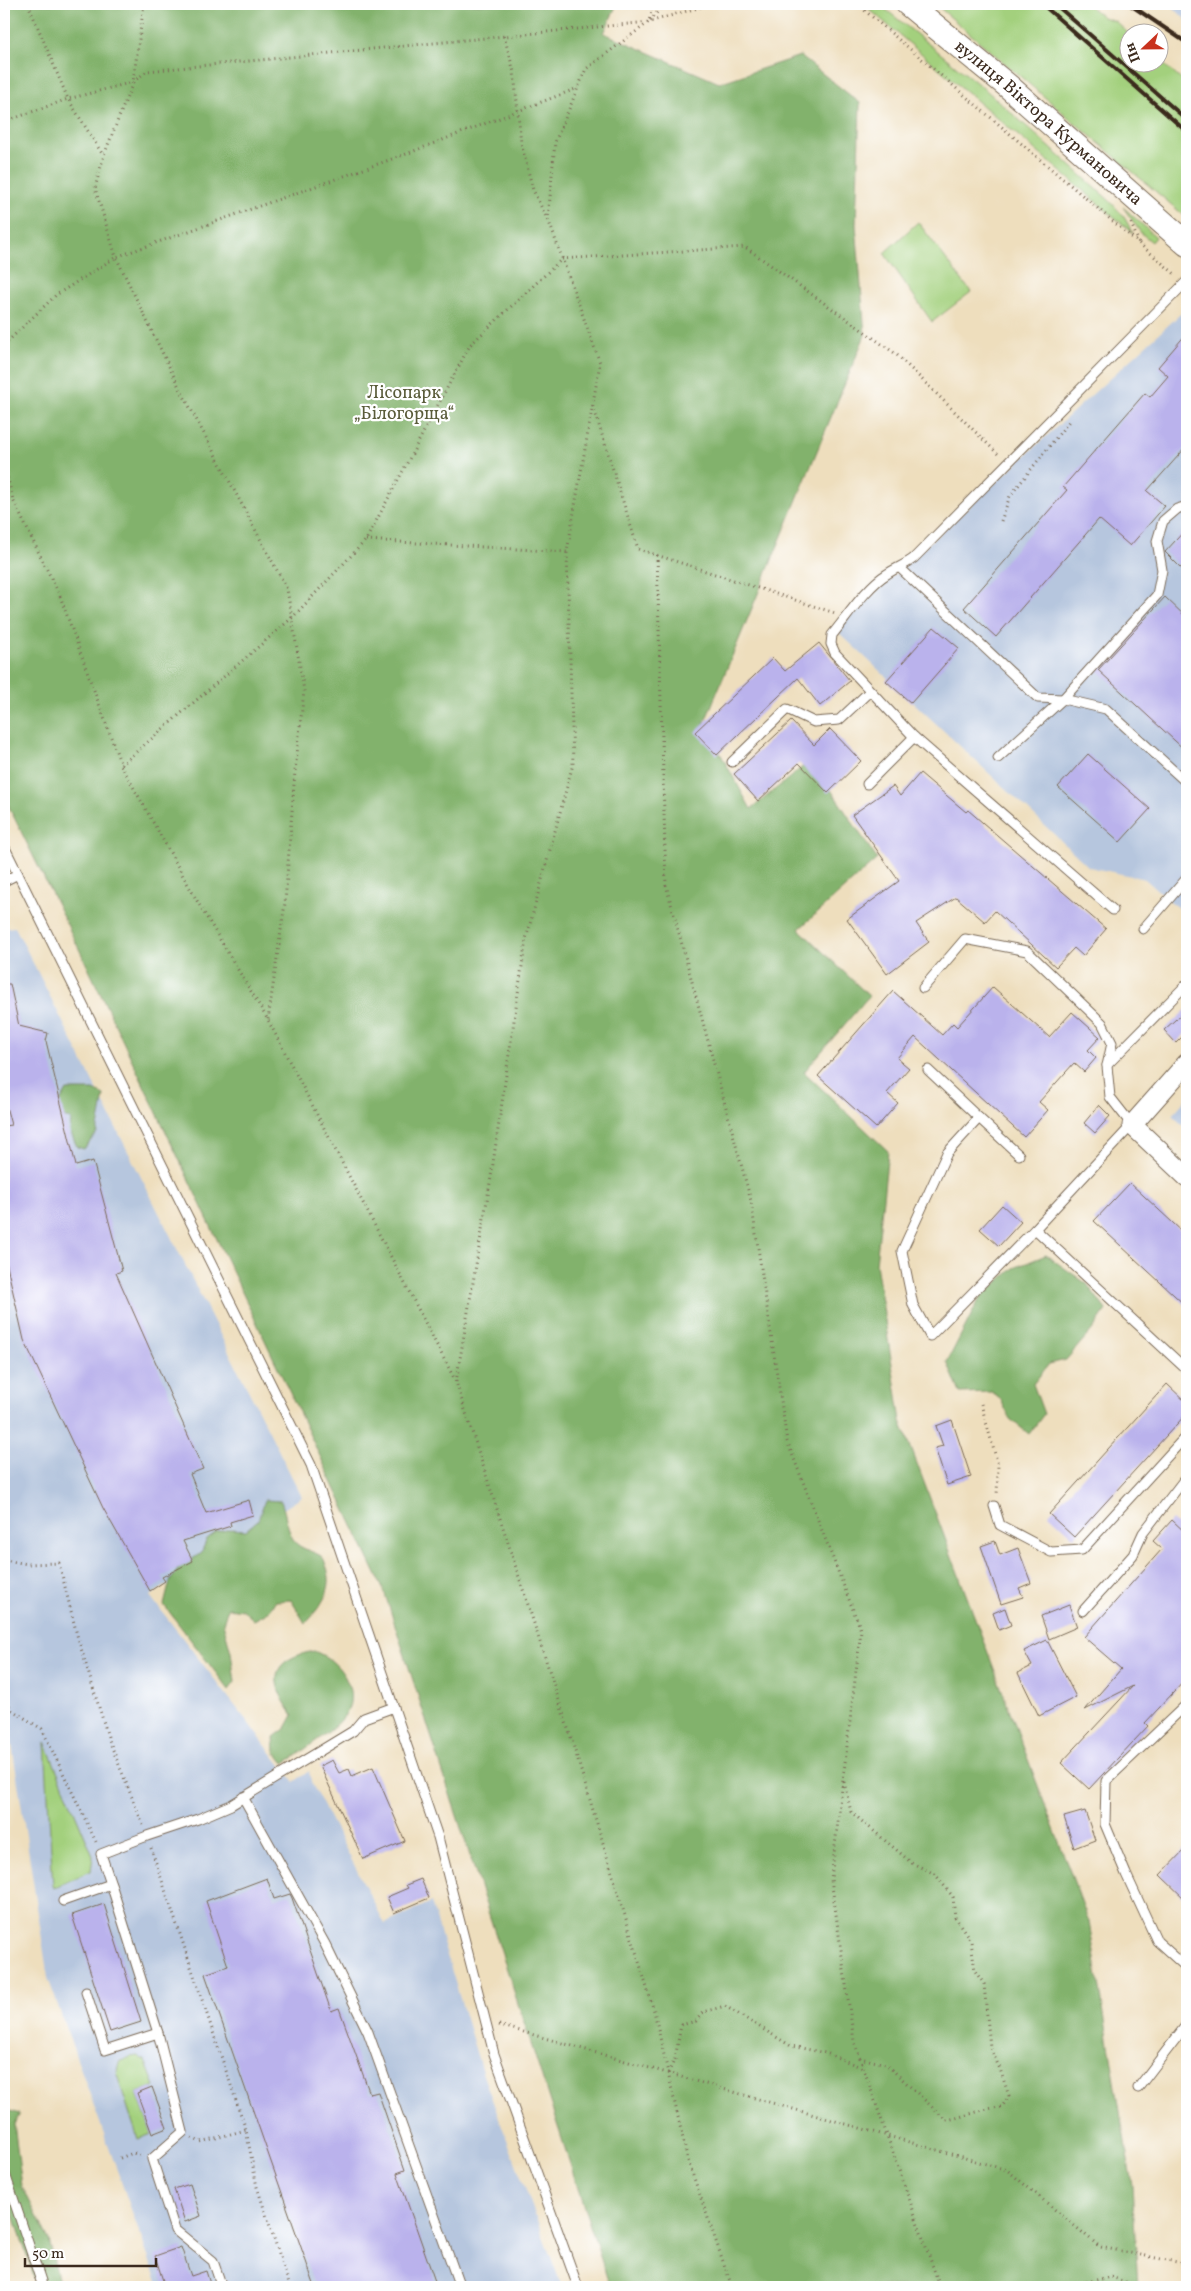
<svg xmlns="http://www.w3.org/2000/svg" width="1191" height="2291" viewBox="0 0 1191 2291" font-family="Vollkorn,serif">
  <rect width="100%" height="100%" fill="#fff"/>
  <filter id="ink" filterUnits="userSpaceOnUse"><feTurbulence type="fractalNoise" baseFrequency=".02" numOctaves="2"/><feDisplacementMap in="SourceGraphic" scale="10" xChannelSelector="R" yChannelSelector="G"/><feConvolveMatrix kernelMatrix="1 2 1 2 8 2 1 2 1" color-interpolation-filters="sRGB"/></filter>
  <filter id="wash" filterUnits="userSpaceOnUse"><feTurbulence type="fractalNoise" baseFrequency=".0096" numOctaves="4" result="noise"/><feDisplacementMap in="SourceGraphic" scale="20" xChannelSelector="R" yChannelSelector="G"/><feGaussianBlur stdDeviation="1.12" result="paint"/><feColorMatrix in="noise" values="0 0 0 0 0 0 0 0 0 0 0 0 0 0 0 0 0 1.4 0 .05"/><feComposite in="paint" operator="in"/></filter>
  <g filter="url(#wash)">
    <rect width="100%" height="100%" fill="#eedebd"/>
    <g fill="#b6c6de">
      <polygon points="1170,4 1187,4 1187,21"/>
      <polygon points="1187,308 1187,916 1145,879 1089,867 835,629"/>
      <polygon points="15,927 302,1497 150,1596 294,1782 309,1771 311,1782 385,1924 431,1902 483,2075 562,2287 159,2287 48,1978 4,1693 4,928"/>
      <polygon points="1187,1098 1187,1129 1172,1115"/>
    </g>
    <g fill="#a3d07d" stroke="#6f7d4e">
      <polygon points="863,4 879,4 987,91 1110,201 1124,217 1133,233"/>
      <polygon points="935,4 1087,4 1103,17 1115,21 1128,33 1128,62 1158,62 1159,60 1187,85 1187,218"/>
      <polygon points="1123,207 1156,237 1152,242 1141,233"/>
      <polygon points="918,222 971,292 932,322 884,253"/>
      <polygon points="45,1742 93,1856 91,1871 53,1888"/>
      <polygon points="138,2056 145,2061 155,2086 137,2093 152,2134 138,2139 117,2075 120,2062 129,2057"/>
    </g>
    <g fill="#82b26c" stroke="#5e6e45">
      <polygon points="4,4 617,4 604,33 719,83 800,56 860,103 856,225 865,335 704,724 751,809 811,760 877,859 799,929 869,996 804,1072 888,1151 876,1264 901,1421 1089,1922 1132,2185 1138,2287 610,2287 384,1591 82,955 4,797"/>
      <polygon points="67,1090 94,1090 104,1095 97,1133 84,1149 77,1147 70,1131 71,1119 62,1117 57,1107"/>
      <polygon points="1046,1255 1087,1284 1106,1310 1093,1329 1066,1360 1049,1364 1033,1384 1044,1414 1029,1434 1010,1419 1000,1398 992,1392 960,1393 947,1362 981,1296 1014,1268"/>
      <path d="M265,1500l16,1c5,13 6,28 13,40 6,8 19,10 27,15 3,2 4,6 5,10 10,22 -6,42 -21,57l-14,-23 -15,1 -9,12 -13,7 -11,-10 -15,-2 -5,15 8,29 4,30 -6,8 -65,-85 6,-24 9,-13 22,-15 6,-14 9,-7 15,-3 15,1 12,-10z"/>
      <path d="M314,1651c14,6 23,12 31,26 18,34 -11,51 -36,69 -8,6 -15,12 -25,17l-9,-11 -1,-15 12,-9 7,-13c-24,-33 -25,-55 21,-64z"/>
      <polygon points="4,2109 20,2114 14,2124 22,2186 49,2240 60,2287 37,2287 4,2184"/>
    </g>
    <g id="blocks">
      <g fill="#bab2ec">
        <polygon points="1187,333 1187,446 1147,491 1165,506 1130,546 1099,519 996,637 964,608 1067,490 1063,487 1145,393 1150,397 1168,376 1158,367"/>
        <polygon points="1187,528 1187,574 1165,552"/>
        <polygon points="1165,597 1187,618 1187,752 1098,670"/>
        <polygon points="934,627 959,648 911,703 886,681"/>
        <polygon points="819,643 850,681 820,706 798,678 717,755 695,732 773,658 785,671"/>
        <polygon points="791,721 814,745 830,729 861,761 828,793 799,763 758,801 734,774"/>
        <polygon points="1088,754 1150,809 1120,842 1058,787"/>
        <polygon points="920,773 966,812 968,810 1106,929 1083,956 1074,948 1056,967 995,911 985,922 956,897 916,923 929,942 887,974 847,919 899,881 852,815 893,786 900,796"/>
        <polygon points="4,984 10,984 19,1026 48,1033 46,1041 76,1166 93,1161 122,1271 116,1273 203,1469 190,1474 206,1513 249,1500 253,1515 230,1522 231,1526 183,1541 193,1561 162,1577 165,1581 150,1591 103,1508 24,1340 4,1253 4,1126 11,1125 4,1099"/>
        <polygon points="993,987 1049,1037 1072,1012 1100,1037 1088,1050 1096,1058 1084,1072 1074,1063 1039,1102 1048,1110 1024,1137 915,1037 897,1058 909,1068 887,1093 898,1103 876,1128 818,1076 893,991 942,1035 953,1023 957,1027"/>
        <polygon points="1187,1009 1187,1032 1176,1043 1164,1030"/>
        <polygon points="1099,1105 1110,1116 1095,1133 1084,1123"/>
        <polygon points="1130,1183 1187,1236 1187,1307 1094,1221"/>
        <polygon points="1002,1205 1021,1222 999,1246 980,1229"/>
        <polygon points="1167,1384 1187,1403 1187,1413 1074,1537 1049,1514"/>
        <polygon points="952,1420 971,1477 947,1485 935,1448 943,1446 936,1426"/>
        <polygon points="1172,1520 1187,1534 1187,1678 1145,1723 1148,1726 1089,1789 1061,1763 1133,1686 1085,1710 1121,1669 1084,1637 1162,1549 1153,1541"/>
        <polygon points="995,1541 1000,1555 1018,1548 1031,1583 1019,1588 1023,1597 1001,1604 981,1546"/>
        <polygon points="1069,1605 1077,1627 1049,1639 1041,1616"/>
        <polygon points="1005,1608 1011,1625 999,1630 993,1613"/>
        <polygon points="1047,1640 1076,1697 1039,1716 1018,1673 1032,1666 1024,1651"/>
        <polygon points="332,1760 339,1773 349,1769 352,1776 373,1767 405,1841 363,1859 320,1766"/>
        <polygon points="1085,1811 1095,1840 1074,1848 1064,1817"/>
        <polygon points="1187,1847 1187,1901 1160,1875"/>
        <polygon points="267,1878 274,1899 290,1894 292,1898 331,2011 339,2008 370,2094 378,2092 405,2170 397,2173 437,2287 315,2287 205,1974 228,1966 206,1901"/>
        <polygon points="421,1879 429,1898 394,1913 387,1897 408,1888 406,1885"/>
        <polygon points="104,1904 141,2022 110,2032 72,1915"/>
        <polygon points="152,2087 167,2128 152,2134 137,2093"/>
        <polygon points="190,2184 201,2216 185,2222 174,2189"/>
        <polygon points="181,2247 191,2276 206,2271 211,2287 165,2287 155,2256"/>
      </g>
    </g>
  </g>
  <g filter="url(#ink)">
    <use href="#blocks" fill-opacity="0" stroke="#7a6956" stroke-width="1"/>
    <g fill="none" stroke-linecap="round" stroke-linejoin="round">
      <defs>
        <g id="service">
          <polyline points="900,568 1038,698 1063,699 1106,709 1187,783"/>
          <polyline points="998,758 1063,699 1157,595 1162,570 1157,541 1163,521 1177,509 1187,506"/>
          <polyline points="732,762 787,709 814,722 839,720 870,691"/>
          <polyline points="867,784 914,737"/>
          <polyline points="4,846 311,1465 438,1837 494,2054 578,2287"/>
          <polyline points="4,881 18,874"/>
          <path d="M1113,910l-199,-173 -79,-84 -4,-9 1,-9c15,-18 35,-49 55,-61 9,-6 18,-9 27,-16l273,-277"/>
          <polyline points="1143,929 1187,878"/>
          <polyline points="923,988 965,939 1027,951 1102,1023 1112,1043 1107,1066 1110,1097 1132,1125 1035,1229 930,1336 913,1305 902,1251 947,1153 979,1118 1019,1155"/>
          <polyline points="1107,1065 1187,984"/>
          <polyline points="928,1070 979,1118"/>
          <polyline points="1035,1229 1187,1370"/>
          <polyline points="994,1506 1000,1525 1051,1552 1082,1550 1187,1435"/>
          <polyline points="1083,1611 1133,1555 1143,1533 1187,1476"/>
          <polyline points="1187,1704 1106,1781 1105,1824 1126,1874 1157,1941 1187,1968"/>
          <polyline points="243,1797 325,1944 368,2032 460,2287"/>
          <polyline points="111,1884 158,2033 183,2132 152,2159 175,2230 213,2261 222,2287"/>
          <polyline points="63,1901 111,1884 101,1854 147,1836 198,1819 231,1805 353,1731 364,1718 394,1707"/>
          <polyline points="86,1992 105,2050 158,2033"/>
          <polyline points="1138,2088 1187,2024"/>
          <polyline points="4,2171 43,2287"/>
        </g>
        <polyline id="minor" points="1187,1063 1132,1125 1187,1177"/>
        <g id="tertiary">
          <path id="s1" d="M908,4l100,82 179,158"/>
        </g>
      </defs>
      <use href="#service" stroke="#7a6956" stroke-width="11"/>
      <use href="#minor" stroke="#7a6956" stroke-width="21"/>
      <use href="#tertiary" stroke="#7a6956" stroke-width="26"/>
      <g stroke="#7a6956" stroke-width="3" stroke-dasharray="1 4" stroke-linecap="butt">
        <polyline points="28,4 68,99 103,155"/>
        <polyline points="144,4 133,82 104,155 95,188 116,257 179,387 287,589 304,691 295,771 285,903 268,1020"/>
        <polyline points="857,4 1175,274"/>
        <polyline points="650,21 664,4"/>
        <polyline points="504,36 514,72 521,143 533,190 547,219"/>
        <polyline points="4,122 68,99 133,82 147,71 649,22 711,4"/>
        <polyline points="1131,223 1139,243"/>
        <polyline points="4,345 56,295 116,257 406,154 578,88"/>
        <polyline points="593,406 638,549 835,613"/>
        <polyline points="4,463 13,500 60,596 121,765 200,906 268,1020 456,1382 572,1741 654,2011 688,2161 732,2287"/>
        <polyline points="1001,521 1010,496 1070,420"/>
        <polyline points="366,540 567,552"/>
        <polyline points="657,555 666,885 751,1201 787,1441 861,1630 831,1879 854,2041 940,2287"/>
        <polyline points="121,765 292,618 366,540 470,345 562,259 745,247 896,354 999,455"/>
        <polyline points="456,1382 491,1177 526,939 573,764 567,552 600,363 548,219 555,142 586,69 649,22 652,4"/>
        <polyline points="981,1404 998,1465 997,1496"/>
        <polyline points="4,1560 28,1564 59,1563 77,1635 109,1740 143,1825"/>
        <polyline points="4,1697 12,1710 42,1729 97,1844"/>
        <path d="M844,1782l7,30 61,51 23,11 18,23 2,20 16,24 4,30 9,13 6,63 10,22 9,27 -7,11c-19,1 -37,10 -56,13l-60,-56 -26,-6"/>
        <polyline points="151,1848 246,2130 257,2187 290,2287"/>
        <polyline points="499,2025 1007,2170 1100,2247 1187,2264"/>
        <polyline points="668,2073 675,2059 681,2025 696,2021 703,2012 725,2006 791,2046 826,2053 863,2068"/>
        <polyline points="192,2138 200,2142 246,2130"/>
        <polyline points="120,2158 133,2153 140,2156"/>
        <polyline points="1062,2287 1111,2277 1140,2287"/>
        <polyline points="1161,2287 1187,2286"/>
      </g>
      <use href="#service" stroke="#fff" stroke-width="9"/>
      <use href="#minor" stroke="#fff" stroke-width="19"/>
      <use href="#tertiary" stroke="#fff" stroke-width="24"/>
      <g stroke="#3b2a1e" stroke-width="4">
        <polyline points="1042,4 1187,132"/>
        <polyline points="1055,4 1187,120"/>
        <polyline points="1129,4 1187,43"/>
      </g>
    </g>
  </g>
  <g text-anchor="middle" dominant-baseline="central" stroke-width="4.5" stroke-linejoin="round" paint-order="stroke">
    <g font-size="18" fill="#3b2a1e" stroke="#fff">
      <text stroke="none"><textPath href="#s1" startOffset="184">вулиця Віктора Курмановича</textPath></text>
    </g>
    <g font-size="18" fill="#5a5c3a" stroke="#fff">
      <text x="404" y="393">Лісопарк<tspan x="404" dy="21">„Білогорща“</tspan></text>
    </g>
  </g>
  <rect width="1191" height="2291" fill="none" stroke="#fff" stroke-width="20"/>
  <g transform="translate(1144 48) rotate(248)"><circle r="24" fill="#ffffff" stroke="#b1aaa5"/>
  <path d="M0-4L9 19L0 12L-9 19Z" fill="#c8321e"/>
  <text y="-8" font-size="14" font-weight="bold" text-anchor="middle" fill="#3b2a1e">Пн</text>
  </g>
  <path d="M25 2258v8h131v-8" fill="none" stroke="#3b2a1e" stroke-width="2.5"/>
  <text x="32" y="2258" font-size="15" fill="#3b2a1e" stroke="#ffffff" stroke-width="4" paint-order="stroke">50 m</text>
</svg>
